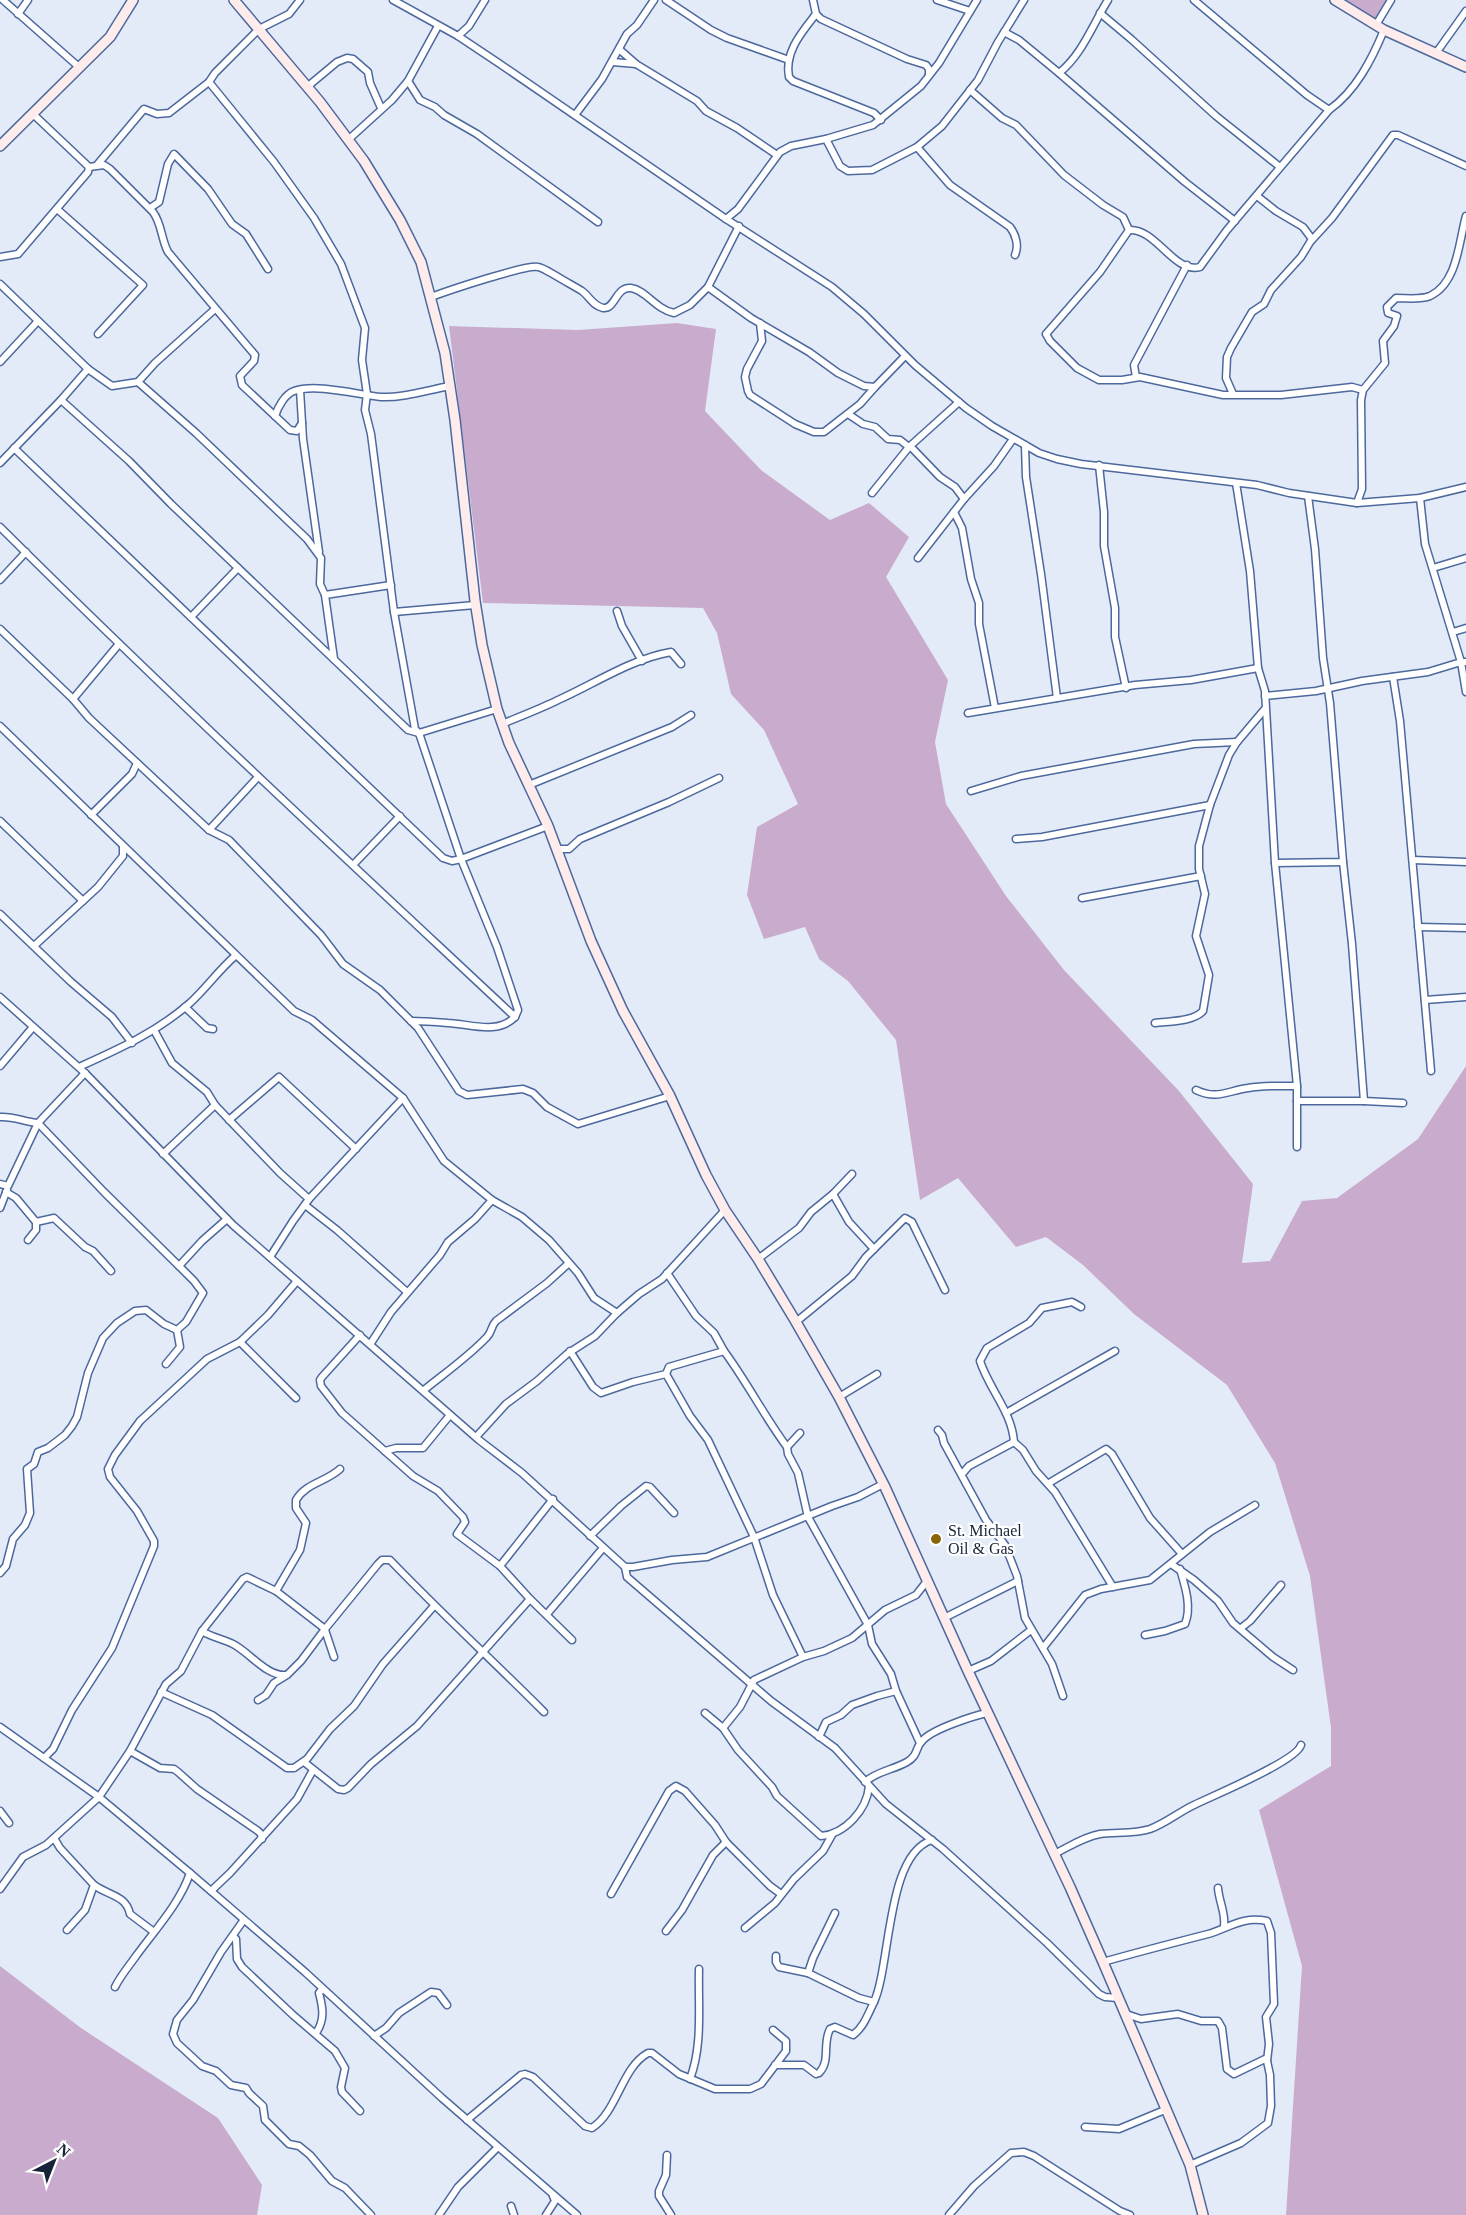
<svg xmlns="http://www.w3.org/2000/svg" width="1466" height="2215" viewBox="0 0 1466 2215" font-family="'Times New Roman',serif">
  <rect width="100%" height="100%" fill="#e4ebf8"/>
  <g fill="#c9accd">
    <polygon points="1346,0 1390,0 1379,21"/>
    <polygon points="677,323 716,329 705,411 761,470 830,520 869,503 909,537 886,577 948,680 935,742 946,804 1006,896 1064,970 1179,1091 1253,1184 1242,1263 1270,1261 1302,1201 1337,1198 1418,1139 1466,1066 1466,2215 1286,2215 1302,1966 1259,1810 1331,1766 1331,1728 1310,1576 1275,1463 1227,1385 1134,1314 1083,1265 1046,1237 1016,1247 958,1178 920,1200 896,1040 848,981 819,959 805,927 764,939 747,895 757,827 798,804 764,730 731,694 717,633 703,608 483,603 449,326 578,330"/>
    <polygon points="0,1966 81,2028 218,2118 262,2185 257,2215 0,2215"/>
  </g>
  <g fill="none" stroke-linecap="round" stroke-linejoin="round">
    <defs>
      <g id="street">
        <polyline points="3,0 80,68"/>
        <polyline points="393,0 458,36 500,64 726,219 832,287 864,314 915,365 966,408 992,426 1039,453 1057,459 1081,464 1257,485 1289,493 1357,503 1420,498 1466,487"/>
        <polyline points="666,0 711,30 727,38 789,60"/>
        <polyline points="813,0 816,14 821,19 907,59 926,65 929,69 929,75"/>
        <polyline points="937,0 970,11"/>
        <path d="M1194,0l113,95 22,15c27,-19 43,-51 55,-80"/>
        <polyline points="1100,13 1131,39 1216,116 1280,167"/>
        <polyline points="18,14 28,0"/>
        <path d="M816,14c-14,18 -32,38 -27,63l4,4 81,32 7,7"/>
        <polyline points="1376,25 1391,0"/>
        <path d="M1004,32l15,8 40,33c23,-18 34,-49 49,-73"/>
        <polyline points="458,36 469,26 485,0"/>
        <polyline points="620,50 636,64 697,101 706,111 737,128 777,155"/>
        <polyline points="1436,53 1466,11"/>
        <polyline points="613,62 636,64"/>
        <polyline points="1059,73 1185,182 1235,221"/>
        <polyline points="408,81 420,100 435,107 444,115 477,134 598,222"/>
        <polyline points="209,82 274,162 314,218 341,264 365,328 362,360 367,394 365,410 371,434 394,612 415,729 419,733 461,859 497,947 518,1010 515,1017"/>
        <polyline points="307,87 337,62 347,58 353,59 368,72 370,83 381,108"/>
        <polyline points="970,90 1002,118 1016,125 1064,175 1103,205 1123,217 1129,230 1100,272 1046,334 1050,341 1077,368 1099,380 1122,380 1140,377 1223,395 1281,395 1352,387 1363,390"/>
        <polyline points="33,114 89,167"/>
        <polyline points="575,115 602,79 627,34 637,25 654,0"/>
        <polyline points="826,139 873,125 921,86 939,63 977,0"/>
        <polyline points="348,140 392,100 408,81 438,26"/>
        <path d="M917,147l33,38 60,42c6,8 9,19 5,28"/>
        <polyline points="97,165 144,109 157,114 169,113 209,82 215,73 259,29 289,14 300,0"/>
        <path d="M89,167l15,-2 6,4 43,43c9,12 8,27 15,40l87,103 -1,6 -14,15 2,9 48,45 7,1 5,-8"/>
        <polyline points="150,208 159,202 168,164 174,154 208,189 232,224 246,234 268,269"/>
        <polyline points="57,209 143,285 98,334"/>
        <polyline points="726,219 738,209 780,152 791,146 826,139 840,166 848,171 872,170 917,147 942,126 978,80 998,42 1024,0"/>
        <path d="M1129,230c27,-2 45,44 71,37l27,-37 102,-120"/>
        <polyline points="1311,241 1332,218 1393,135 1398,135 1466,166"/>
        <polyline points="0,257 18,254 88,172 89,167"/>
        <polyline points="0,284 88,369 112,386 138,382 196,433 307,539 321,558 320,584 325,595 391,585"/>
        <polyline points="708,287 751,318 809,352 838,373 864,386 875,387 905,356"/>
        <path d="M431,297c16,-6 96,-33 107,-30 6,1 14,7 20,10 8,5 16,9 24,14 8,6 10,14 21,17 12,2 13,-22 28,-20 15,2 24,21 43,25l16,-8 18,-18 31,-61"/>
        <polyline points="760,323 762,341 747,369 745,377 748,391 750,395 795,424 814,432 824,432 860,404 875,387"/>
        <polyline points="0,362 38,321"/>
        <polyline points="1136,377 1134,365 1187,265"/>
        <polyline points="138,382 155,363 215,309"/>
        <polyline points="300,390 303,439 319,552"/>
        <polyline points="1233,394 1226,378 1227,357 1231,348 1252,312 1264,304 1271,290 1301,257 1312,239 1303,227 1276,211 1257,196"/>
        <polyline points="61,400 129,461 171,504 408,730 419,733 497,709"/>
        <polyline points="848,414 863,424 875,427 888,439 900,440 909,447 959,402"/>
        <path d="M275,416c3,-9 10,-22 19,-25 22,-8 65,4 87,6 22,1 47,-7 69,-11"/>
        <polyline points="1025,445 1026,477 1041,574 1057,698"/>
        <polyline points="911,447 940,477 955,487 964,499"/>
        <polyline points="14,448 443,858 452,861 461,859 548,826"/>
        <polyline points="0,463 61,400 88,369"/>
        <polyline points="1099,465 1104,512 1104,546 1115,608 1115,637 1126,688"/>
        <polyline points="1236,483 1250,571 1258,668 1265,691 1275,863 1297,1086 1297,1147"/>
        <polyline points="872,493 909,447"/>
        <path d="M1357,503l5,-14 -1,-89 2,-10 22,-27 -2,-22 11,-15 3,-10 -9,-3 -1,-6 9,-9c11,0 24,2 34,-2 28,-13 29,-56 36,-80"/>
        <polyline points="954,512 962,528 971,579 979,603 979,624 995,708"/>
        <path d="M0,527c168,167 342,328 515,490 -18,18 -44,7 -67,6 -12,-1 -25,-2 -37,-2"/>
        <polyline points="918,558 964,499 994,466 1013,439"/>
        <polyline points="1433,568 1466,558"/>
        <polyline points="0,580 26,552"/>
        <polyline points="325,595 334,659"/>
        <polyline points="617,611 622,626 642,661"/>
        <polyline points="394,612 475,605"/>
        <polyline points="191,617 238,568"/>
        <polyline points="0,629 73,699 89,718 209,830 229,840 321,935 343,964 380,990 418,1028 459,1091 467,1095 523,1089 533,1093 547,1107 578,1124 670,1096"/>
        <polyline points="1453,632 1466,628"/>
        <polyline points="1466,662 1461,662 1466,692"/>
        <polyline points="1393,677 1400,721 1431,1071"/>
        <polyline points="1265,696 1316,691 1362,681 1428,672 1461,662 1425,544 1420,498"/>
        <polyline points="73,699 119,644"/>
        <polyline points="968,713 1135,685 1191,680 1258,668"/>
        <path d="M502,724c19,-8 38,-15 56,-24 36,-16 73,-41 113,-48l10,12"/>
        <polyline points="0,726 294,1011 312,1020 403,1098 444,1161 492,1200 522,1217 549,1240 578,1273 594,1298 617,1313"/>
        <polyline points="529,785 672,727 691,715"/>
        <polyline points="971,791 1021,776 1194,744 1237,742"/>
        <polyline points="91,815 132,774 137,763"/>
        <polyline points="0,821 83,901"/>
        <polyline points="209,830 258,777"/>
        <polyline points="1016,839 1042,837 1210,805"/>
        <polyline points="558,849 569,849 580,839 669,802 719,778"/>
        <polyline points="1413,860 1466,862"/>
        <polyline points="1343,862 1352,944 1364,1101 1403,1103"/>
        <polyline points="1275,863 1343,862 1330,703 1323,658 1315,549 1308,496"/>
        <polyline points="353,865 400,816"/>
        <polyline points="1082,898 1201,876"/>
        <polyline points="0,914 71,982 112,1017 132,1043"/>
        <polyline points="1418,927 1466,928"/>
        <polyline points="34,946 98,887 123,856 123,847"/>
        <polyline points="0,997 85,1073 233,1225 479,1440 522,1473 625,1567 633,1567 672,1560 707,1557 832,1506 858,1497 883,1484"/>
        <polyline points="1425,1000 1466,997"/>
        <polyline points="185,1007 207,1028 213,1029"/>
        <path d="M1155,1023c14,-2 38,-1 48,-12l6,-36 -13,-39 9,-42 -6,-25v-23l11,-41 19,-50 8,-13 27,-32"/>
        <polyline points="154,1030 172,1063 207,1092 215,1105"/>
        <polyline points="0,1066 33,1027"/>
        <path d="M79,1067c40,-18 78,-35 111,-64 16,-15 29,-33 45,-47"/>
        <path d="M1196,1090c21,10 31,1 52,-2 16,-3 32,-2 49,-2"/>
        <polyline points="1297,1101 1364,1101"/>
        <path d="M0,1117c14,-1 24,5 38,6l66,69 75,74 23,-25 25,-22"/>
        <polyline points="229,1120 279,1077 356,1149"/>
        <polyline points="163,1154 215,1105 280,1173 309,1199"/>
        <polyline points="0,1184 8,1186 38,1123 85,1073"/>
        <polyline points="6,1192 16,1198 36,1222 36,1230 28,1240"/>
        <polyline points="833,1194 849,1222 874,1249"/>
        <polyline points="305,1205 337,1230 407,1292"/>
        <polyline points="0,1208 7,1190"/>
        <polyline points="36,1222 54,1218 85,1247 93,1251 111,1271"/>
        <polyline points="270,1257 293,1221 309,1199 403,1098"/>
        <polyline points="758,1259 799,1228 811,1212 833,1194 852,1174"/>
        <polyline points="667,1273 696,1316 714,1333 724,1351 669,1367 666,1374 690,1416 708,1440 754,1537 773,1595 803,1657"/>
        <path d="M1081,1307l-9,-5 -30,6 -13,15 -42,25 -7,13c9,28 32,51 34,81l9,8 13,21 19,21 58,95"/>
        <polyline points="796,1322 852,1276 866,1257 905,1218 912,1222 945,1290"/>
        <polyline points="360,1335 322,1377 320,1380 321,1386 342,1413 413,1476 438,1491 463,1517 465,1522 457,1534 500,1566 530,1599 572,1640"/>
        <polyline points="240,1342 296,1398"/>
        <polyline points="371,1343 391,1312 440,1255 448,1242 475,1219 492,1200"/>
        <polyline points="570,1351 593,1387 601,1393 633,1382 666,1374"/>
        <path d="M724,1351c23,31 40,65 63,96"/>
        <polyline points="166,1364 180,1347 177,1330"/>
        <path d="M424,1390c21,-17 44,-33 63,-53 5,-5 4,-11 9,-16l51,-38 22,-20"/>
        <polyline points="839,1397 877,1374"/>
        <polyline points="1006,1413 1115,1351"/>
        <polyline points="938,1430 942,1435 944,1443 986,1520 1005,1545 1017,1576 1025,1618 1052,1664 1063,1696"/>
        <polyline points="800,1433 787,1447 788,1454 798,1473 808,1517 868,1625 872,1644 891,1674 896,1691 920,1743"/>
        <polyline points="476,1437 506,1404 537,1381 567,1354 595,1336 617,1313 639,1294 662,1279 725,1210"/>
        <polyline points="385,1451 396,1448 423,1448 450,1415"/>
        <polyline points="962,1474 969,1466 1014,1442"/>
        <polyline points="1049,1483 1106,1449 1112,1454 1150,1518 1182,1554"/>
        <polyline points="590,1536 621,1506 646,1486 650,1487 674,1513"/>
        <polyline points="1171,1564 1194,1580 1218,1601 1233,1623 1273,1657 1293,1670"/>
        <polyline points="500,1566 553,1499"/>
        <polyline points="625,1567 627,1577 771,1701 835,1748 886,1804 943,1849 1047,1943 1099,1994 1105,1997 1118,1998"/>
        <polyline points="0,1573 6,1566 13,1539 25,1525 30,1513 27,1469 34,1464 38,1452 48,1448 65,1435 72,1426 77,1417 88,1373 103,1338 117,1323 135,1311 146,1310 164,1324 177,1330 186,1322 203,1293 194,1281 179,1266"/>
        <path d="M276,1591l24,-41 6,-27 -10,-15v-8c10,-17 30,-18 44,-31"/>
        <polyline points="547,1614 603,1548"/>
        <polyline points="944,1618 1018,1581"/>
        <polyline points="1241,1628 1250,1621 1281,1585"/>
        <polyline points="325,1630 334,1657"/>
        <path d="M202,1631c9,6 21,8 31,13 16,8 34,33 53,31"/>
        <path d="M1145,1635l20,-4 20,-7c7,-17 0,-38 -5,-55"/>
        <polyline points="1043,1648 1085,1595 1101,1589 1150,1580 1210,1532 1255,1505"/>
        <polyline points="968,1671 991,1661 1031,1630"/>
        <polyline points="161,1692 212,1715 287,1768 294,1768 307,1759 330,1729 354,1706 383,1664 434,1606"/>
        <polyline points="258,1700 266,1695 274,1683 287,1675 301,1661 325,1629"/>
        <path d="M705,1713l18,15 15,22 34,37 5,9 44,40c24,-2 46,-26 48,-50"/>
        <polyline points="0,1727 99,1797 190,1873 305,1972 442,2098 577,2215"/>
        <polyline points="723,1728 740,1707 754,1680 803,1657 824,1651 852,1638 885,1610 916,1595 927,1581"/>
        <polyline points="819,1737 826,1722 841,1715 852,1705 877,1696 896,1691"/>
        <polyline points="130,1751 160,1768 174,1769 178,1772 197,1789 258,1831 261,1834 262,1839"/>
        <polyline points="44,1758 53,1749 72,1710 112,1648 154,1546 154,1541 137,1511 110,1477 108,1469 115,1455 140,1421 207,1359 240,1342 268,1315 297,1281"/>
        <polyline points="304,1762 338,1789 344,1790 348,1788 371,1764 417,1726 530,1599"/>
        <path d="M865,1782c12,-11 28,-12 42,-20 12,-7 8,-15 16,-22 10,-11 50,-24 64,-27"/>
        <polyline points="0,1811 9,1823"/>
        <polyline points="54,1838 60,1848 94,1885 85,1910 67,1930"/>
        <path d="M1054,1854c15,-7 29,-17 46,-20 16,-2 35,0 50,-5 16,-6 29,-17 44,-24 18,-9 103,-44 107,-60"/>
        <path d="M94,1885c15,11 32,10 36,29l24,18"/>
        <path d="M1218,1888c1,14 8,25 6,39"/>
        <path d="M0,1889l23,-32 23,-12 53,-48 31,-46 36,-67 15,-13 21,-40 41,-52 4,-2 29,14 49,38 53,-65 4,-4h8c50,52 103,101 154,152"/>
        <polyline points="211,1891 230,1873 297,1799 313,1770"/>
        <polyline points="611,1894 669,1791 676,1786 685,1791 715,1825 726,1842 770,1886 781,1894"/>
        <polyline points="243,1921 221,1952 193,2000 177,2020 173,2034 177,2043 202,2066 216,2071 231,2085 246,2088 249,2093 263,2106 265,2120 289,2144 299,2146 310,2155 332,2181 345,2188 371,2215"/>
        <polyline points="745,1928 775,1903 794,1879 823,1851 832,1835"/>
        <polyline points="666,1931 682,1910 713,1855 726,1842"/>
        <polyline points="233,1936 236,1939 237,1959 242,1967 293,2015 335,2051 345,2068 341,2087 342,2092 360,2111"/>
        <path d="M776,1956v6l3,5 29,6 51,25 15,4c17,-37 12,-148 58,-162"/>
        <path d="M1103,1962c35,-10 70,-19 105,-28 21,-6 34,-18 59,-13l4,12 3,71 -8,13 3,27 -2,17 3,14 1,31 -3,17 -27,20 -51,22"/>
        <polyline points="808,1973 813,1958 835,1913"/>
        <path d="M115,1987c6,-12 14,-21 21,-31 19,-26 44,-53 54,-83"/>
        <polyline points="1126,2014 1141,2019 1178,2014 1201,2021 1218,2021 1222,2028 1227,2069 1234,2074 1265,2059 1267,2061"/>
        <path d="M316,2033c9,-13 7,-25 3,-40l3,-4"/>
        <polyline points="374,2036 386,2028 399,2013 431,1992 438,1993 447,2005"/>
        <path d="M775,2065h29l12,9 3,-1c12,-12 3,-29 11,-44l5,-2 18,8c11,-8 15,-21 21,-33"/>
        <path d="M690,2079c13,-34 8,-74 9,-110"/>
        <path d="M467,2120l54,-45 4,-1 8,3 52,49 7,2c26,-17 29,-60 56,-75h4l27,21 36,15h35l11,-5 25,-33v-10l-13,-11"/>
        <polyline points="1085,2127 1119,2129 1167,2109"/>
        <polyline points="667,2155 666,2175 659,2191 659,2196 671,2215"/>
        <polyline points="511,2206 514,2215"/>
        <polyline points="439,2215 458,2187 498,2147"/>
        <polyline points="546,2215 555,2201 553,2196"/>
        <polyline points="949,2215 974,2186 1011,2153 1024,2152 1034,2156 1120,2211 1130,2215"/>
      </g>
      <g id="secondary">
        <polyline points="234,0 320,102 364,161 400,220 421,262 445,353 455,420 475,601 482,645 497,709 509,743 548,826 591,941 623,1011 670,1096 706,1175 725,1210 758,1259 796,1322 839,1397 885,1487 968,1671 1070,1887 1103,1962 1190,2165 1203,2215"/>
        <polyline points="1335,0 1384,30 1466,67"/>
        <polyline points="0,146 110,37 133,0"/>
      </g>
    </defs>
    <use href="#street" stroke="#4c689d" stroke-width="9"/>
    <use href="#secondary" stroke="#4c689d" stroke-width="12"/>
    <use href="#street" stroke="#fff" stroke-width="6"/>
    <use href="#secondary" stroke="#fdeceb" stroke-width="9"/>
  </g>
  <circle fill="#8a6504" stroke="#fff" stroke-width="2" cx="936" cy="1539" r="6"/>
  <g text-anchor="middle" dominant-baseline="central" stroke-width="4.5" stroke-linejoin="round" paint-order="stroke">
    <g font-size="16" fill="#172339" stroke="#fff" text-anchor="start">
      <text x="948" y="1530">St. Michael<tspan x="948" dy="18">Oil &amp; Gas</tspan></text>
    </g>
  </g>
  <g transform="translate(54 2161) rotate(42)" stroke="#ffffff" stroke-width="4.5" paint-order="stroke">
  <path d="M0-4.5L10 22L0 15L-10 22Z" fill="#172339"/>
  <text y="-9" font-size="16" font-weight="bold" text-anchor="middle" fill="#172339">N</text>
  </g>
</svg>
